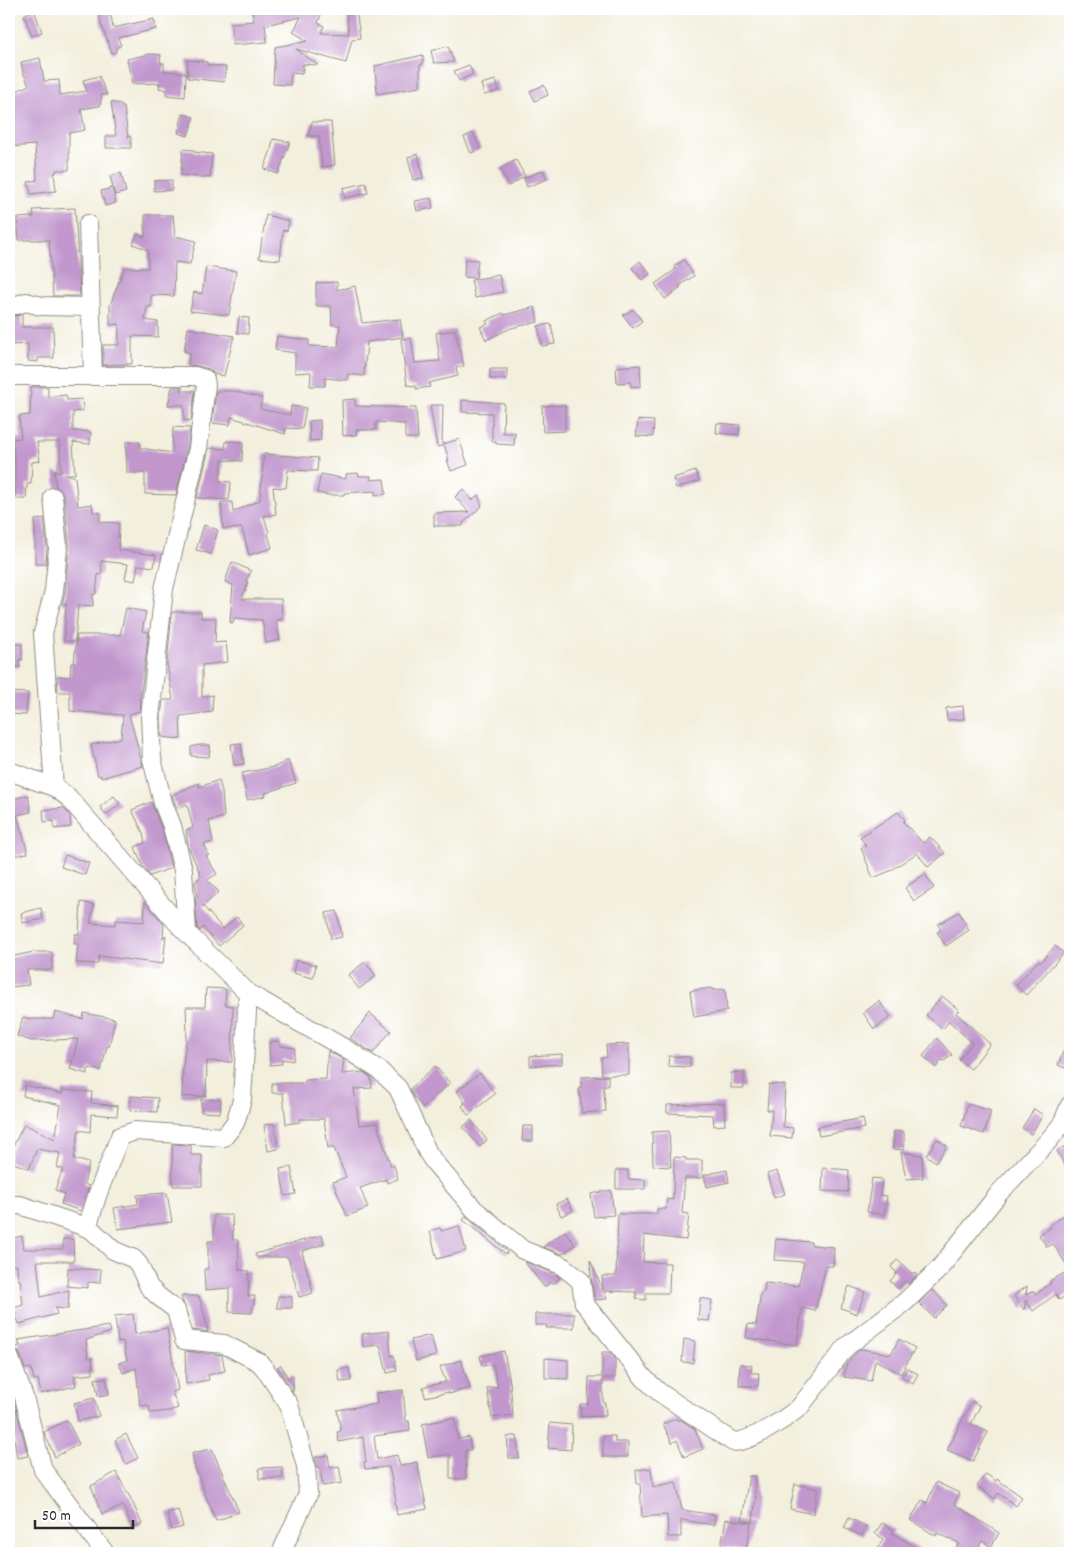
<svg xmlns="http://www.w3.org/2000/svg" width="1079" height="1562" viewBox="0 0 1079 1562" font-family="Dekko,sans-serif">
  <rect width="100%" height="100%" fill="#fff"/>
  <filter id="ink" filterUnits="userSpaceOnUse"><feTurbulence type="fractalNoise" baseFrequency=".02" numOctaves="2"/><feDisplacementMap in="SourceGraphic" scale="10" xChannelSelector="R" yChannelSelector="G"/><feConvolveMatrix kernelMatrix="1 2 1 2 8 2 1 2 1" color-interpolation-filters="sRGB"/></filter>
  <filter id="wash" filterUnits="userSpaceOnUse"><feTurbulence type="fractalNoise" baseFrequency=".0096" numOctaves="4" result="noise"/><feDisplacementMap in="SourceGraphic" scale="20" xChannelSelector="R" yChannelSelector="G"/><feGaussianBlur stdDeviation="1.12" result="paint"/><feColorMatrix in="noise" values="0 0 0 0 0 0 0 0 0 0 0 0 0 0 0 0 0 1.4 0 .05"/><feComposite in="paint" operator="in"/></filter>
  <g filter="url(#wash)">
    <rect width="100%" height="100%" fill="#f3efdd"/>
    <g id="blocks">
      <g fill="#c197ce">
        <polygon points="98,9 110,9 113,28 154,19 156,29 118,38 121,45 116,48 116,52 112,53 101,24"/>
        <polygon points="284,9 318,9 322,11 318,23 324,26 321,33 349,34 346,9 356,9 360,38 352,39 346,63 296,49 318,65 303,64 302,74 291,73 290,85 273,84 275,47 308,41 293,32 301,17 265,25 267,42 233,45 231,23 254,21 252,12 262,10 263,13"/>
        <polygon points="34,10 42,32 32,36 24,15"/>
        <polygon points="448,46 454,62 434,63 431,51"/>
        <polygon points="150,54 161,55 160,63 164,63 164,71 186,73 185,97 166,95 167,90 159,88 160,83 132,84 127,59"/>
        <polygon points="423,55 423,64 420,65 420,87 377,94 375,66"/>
        <polygon points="40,58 44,81 59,80 60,95 87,91 83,80 99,76 107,95 102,95 100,106 81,109 85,130 69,133 69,170 56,170 56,173 54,173 56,191 31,194 28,182 37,180 35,145 9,147 9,95 29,85 23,72 21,62"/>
        <polygon points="187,60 207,62 207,65 226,67 224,82 188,78"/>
        <polygon points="469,65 473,74 459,81 454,71"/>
        <polygon points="496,80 499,91 484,95 481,84"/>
        <polygon points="544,85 548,95 535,101 530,91"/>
        <polygon points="111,102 121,104 122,107 124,107 128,137 131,137 131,148 106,148 106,136 116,136"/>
        <polygon points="183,114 194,117 188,136 178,133"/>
        <polygon points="312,122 331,122 335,165 322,167 319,136 308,136"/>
        <polygon points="473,133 481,149 471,153 464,137"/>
        <polygon points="273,139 290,142 278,174 264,169 271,150"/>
        <polygon points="183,149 194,150 194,152 212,154 210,178 181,175"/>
        <polygon points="418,154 423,178 413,180 408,157"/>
        <polygon points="516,160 525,176 509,186 500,169"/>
        <polygon points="543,170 547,179 527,187 524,178"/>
        <polygon points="121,173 126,192 115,195 110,176"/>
        <polygon points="172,180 172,190 154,191 154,181"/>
        <polygon points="366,183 368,193 345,198 343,188"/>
        <polygon points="112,188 116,203 105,206 101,191"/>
        <polygon points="431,198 433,208 417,211 415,201"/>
        <polygon points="75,208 80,296 53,296 49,240 19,240 17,218 34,217 33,210"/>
        <polygon points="145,215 173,215 175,236 196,241 190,264 175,262 174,296 151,295 151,307 147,307 145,320 158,322 158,337 132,336 132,364 103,365 103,345 119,345 119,324 110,325 110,305 124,268 148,268 148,250 133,244 137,234 145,237"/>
        <polygon points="266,215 289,221 287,231 283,230 280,260 259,258"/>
        <polygon points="465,259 478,260 476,278 464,277"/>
        <polygon points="684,260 694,276 679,286 680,288 665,299 655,284 676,269 674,266"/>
        <polygon points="640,261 650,274 642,280 632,268"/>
        <polygon points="206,267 236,271 229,315 190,311 194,292 202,294"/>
        <polygon points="499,275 503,292 475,298 471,280"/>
        <polygon points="337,282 337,290 355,286 362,323 400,319 403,337 367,342 364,376 348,374 347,380 325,378 325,386 310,386 311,372 295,373 295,353 275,350 277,336 309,340 309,346 338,347 340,325 332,325 331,306 316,306 316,283"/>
        <polygon points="535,307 538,322 511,328 486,340 480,327 488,324 486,321 503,313 504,315"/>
        <polygon points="633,309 642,321 633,328 623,315"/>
        <polygon points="22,315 22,327 53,327 54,358 38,358 38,362 28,361 28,344 9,345 9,316"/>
        <polygon points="239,317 249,318 248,334 237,333"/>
        <polygon points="551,324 555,344 542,346 538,326"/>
        <polygon points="188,328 234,336 224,376 214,374 209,369 198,366 188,365 190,353 184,351"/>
        <polygon points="455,330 464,366 456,368 458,376 429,383 430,387 416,389 416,386 407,385 401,339 411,338 415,363 440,361 436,333"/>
        <polygon points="640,365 641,386 631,387 630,382 617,383 616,367"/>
        <rect x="490" y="369" width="17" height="10"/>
        <polygon points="31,387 48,387 48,397 66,395 67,400 82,399 83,411 73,412 73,431 91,432 90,444 73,442 75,474 65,474 75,477 78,506 92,504 93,512 100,512 100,522 119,523 118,550 156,555 154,567 138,565 135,581 125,579 128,564 101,561 102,574 98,575 96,594 93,594 93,606 78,605 75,642 64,641 66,604 62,604 65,592 69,547 64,496 61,490 56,487 54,471 61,473 60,442 37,442 40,461 32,462 31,484 27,484 26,499 15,499 15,464 12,439 21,438 19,416 30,415"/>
        <polygon points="172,387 182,387 182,391 195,391 191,421 184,420 184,405 168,405"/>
        <polygon points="216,391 233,391 262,398 260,409 290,415 291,406 306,408 302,429 286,428 285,434 231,417 230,425 212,423"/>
        <polygon points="355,399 355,406 416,408 418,438 405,438 405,424 376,422 376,430 356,430 356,435 343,436 342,400"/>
        <polygon points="462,400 504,403 503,433 515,433 514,445 496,444 496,442 492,442 492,413 462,412"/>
        <polygon points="430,405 443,405 442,446 437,447"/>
        <polygon points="565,405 565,431 543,432 542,406"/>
        <polygon points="320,420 321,440 310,441 309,421"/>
        <polygon points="638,420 654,421 653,437 636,436"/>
        <polygon points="717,423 740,425 739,435 716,433"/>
        <polygon points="173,427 190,428 188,446 176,495 145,494 145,473 127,473 126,442 140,442 140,448 172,453"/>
        <polygon points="459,439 468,465 451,471 447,460 449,460 444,444"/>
        <polygon points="226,441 243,442 242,461 222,460 220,481 231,482 229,500 197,498 209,448 225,449"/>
        <polygon points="264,454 318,458 317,471 288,470 286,488 273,487 276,514 264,516 269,533 268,534 272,548 249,555 242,528 223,529 221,502 232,502 233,512 260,500"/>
        <polygon points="696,471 699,481 676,488 673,478"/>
        <polygon points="358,473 359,476 371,476 370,480 384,479 386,494 375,495 375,491 344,493 344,495 328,495 317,493 321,474 346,479 346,474"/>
        <polygon points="463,489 472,500 478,495 482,506 463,523 463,526 434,526 434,513 469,512 455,497"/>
        <polygon points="44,518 47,548 46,564 35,564 35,520"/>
        <polygon points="204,525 218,530 211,554 196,550"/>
        <polygon points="232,562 251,571 246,581 248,582 242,599 281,599 282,620 276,620 280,640 266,643 262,620 234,618 233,623 230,622 233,585 225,582"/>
        <polygon points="126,608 146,612 142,631 149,632 140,700 141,700 140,711 129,714 143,766 101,778 101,775 98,776 91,745 121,738 123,715 70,711 70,692 58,692 57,676 70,677 71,663 74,663 77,635 120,635"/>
        <polygon points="172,612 201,612 201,618 216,618 215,643 226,642 228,662 202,665 202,697 213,695 212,712 180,716 181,739 162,737 161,717 163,700 173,700 167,664"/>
        <polygon points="9,644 22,644 22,660 19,660 20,667 9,668"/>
        <polygon points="9,692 28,693 26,715 9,714"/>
        <polygon points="963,706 964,719 947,720 946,708"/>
        <polygon points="241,743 244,764 234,765 231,744"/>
        <polygon points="199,745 210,745 209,757 191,756 191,747"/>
        <polygon points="288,760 296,783 265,793 266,796 247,800 242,773 264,769 277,766"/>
        <polygon points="219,780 222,792 224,817 209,821 213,842 204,844 209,855 206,856 217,874 207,880 219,892 203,906 223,929 237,917 243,925 219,946 203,927 200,931 197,928 195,897 197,897 195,882 201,876 188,846 186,830 193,828 187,804 177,809 172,795 199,783 199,787"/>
        <polygon points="9,795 12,795 13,799 28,795 31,812 17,815 28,853 9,857"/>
        <polygon points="114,796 120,804 106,815 100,807"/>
        <polygon points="151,802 163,832 171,868 150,876 143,867 135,847 145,843 143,833 132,810"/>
        <polygon points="64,808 70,816 71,827 54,829 54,821 44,822 43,810"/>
        <polygon points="898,812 905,820 903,822 923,843 930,837 945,853 928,867 917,853 890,871 873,878 861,848 866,846 860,837"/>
        <polygon points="65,855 89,863 85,875 61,867"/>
        <polygon points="925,874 934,888 914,901 905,888"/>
        <polygon points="81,902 94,905 90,923 115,925 116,920 144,922 145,902 164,924 163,938 166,935 163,964 99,956 98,964 76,963 78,944 74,944 75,934 79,934"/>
        <polygon points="41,908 43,919 23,923 21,913"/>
        <polygon points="337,911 342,937 331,939 326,913"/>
        <polygon points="959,912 969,930 946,946 937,932 941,930 938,924"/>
        <polygon points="1055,946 1064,953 1026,995 1016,985 1039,960 1041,962"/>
        <polygon points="34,952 52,952 52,970 27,970 29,985 10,987 9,957"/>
        <polygon points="296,960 316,965 313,978 293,973"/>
        <polygon points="365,962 376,976 359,989 348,975"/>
        <polygon points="206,988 226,989 225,1005 233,1006 232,1062 207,1061 206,1096 182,1097 183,1067 187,1032 186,1007 205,1007"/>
        <polygon points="712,988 712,990 725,989 727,1011 694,1017 690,991"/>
        <polygon points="942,996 959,1010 956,1013 990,1044 971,1069 959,1060 972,1043 949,1021 943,1029 926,1015"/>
        <polygon points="879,1001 891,1017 874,1029 863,1013"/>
        <polygon points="55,1012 83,1019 84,1013 115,1019 109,1047 107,1046 101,1071 89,1068 87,1074 70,1069 78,1039 31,1041 17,1036 23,1017 30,1019 53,1019"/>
        <polygon points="370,1013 391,1031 373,1053 350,1038"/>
        <polygon points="1069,1037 1070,1037 1070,1070 1058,1065"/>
        <polygon points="937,1038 952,1055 944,1061 942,1060 936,1068 923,1056"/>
        <polygon points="280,1041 280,1046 295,1048 293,1061 282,1059 282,1064 270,1065 269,1042"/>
        <polygon points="629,1044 629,1075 602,1075 601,1058 607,1057 606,1045"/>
        <polygon points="328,1051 344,1060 342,1074 363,1072 371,1078 372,1088 354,1089 359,1125 378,1123 379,1131 391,1166 394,1165 398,1179 387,1183 386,1179 360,1188 368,1208 347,1216 333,1182 346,1177 334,1148 328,1148 324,1119 300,1119 300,1122 286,1124 283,1093 272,1093 272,1083 305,1083 305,1080 326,1079"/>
        <polygon points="562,1054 562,1064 530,1066 530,1056"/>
        <polygon points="669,1056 690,1057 690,1067 668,1066"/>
        <polygon points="435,1066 450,1083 423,1108 414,1097 410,1089"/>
        <polygon points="744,1072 744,1088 731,1088 731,1073"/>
        <polygon points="480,1073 495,1094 468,1115 462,1106 465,1103 457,1091"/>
        <polygon points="608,1076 608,1086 603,1086 606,1111 582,1113 579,1088 581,1088 581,1077"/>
        <polygon points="769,1084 785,1085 783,1127 793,1128 792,1138 770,1136 772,1110 767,1110"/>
        <polygon points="25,1085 62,1094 63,1090 92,1092 91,1103 118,1106 117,1116 91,1114 90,1132 79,1130 74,1159 89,1163 84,1184 89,1186 81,1211 61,1204 64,1194 55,1190 63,1169 57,1168 60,1153 37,1149 29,1169 9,1161 11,1151 24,1124 55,1139 61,1105 23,1096"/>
        <polygon points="131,1096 158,1098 157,1112 130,1110"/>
        <polygon points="201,1099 221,1099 220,1113 201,1112"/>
        <polygon points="724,1103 725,1125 714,1126 713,1115 667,1113 667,1105"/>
        <polygon points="968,1104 991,1111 984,1134 961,1126"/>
        <polygon points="1034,1109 1043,1115 1031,1134 1022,1128"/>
        <polygon points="863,1118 865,1128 819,1136 817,1127"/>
        <polygon points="471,1120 487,1140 480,1147 463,1127"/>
        <polygon points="274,1123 278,1149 268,1151 264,1125"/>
        <polygon points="523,1126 533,1126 533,1141 522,1141"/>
        <polygon points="669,1131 671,1167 653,1166 652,1132"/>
        <polygon points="894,1131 904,1132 904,1150 893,1149"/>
        <polygon points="937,1139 947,1146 936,1162 926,1155"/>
        <polygon points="172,1144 191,1145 191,1155 202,1155 202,1186 173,1186"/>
        <polygon points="1070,1144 1070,1176 1057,1151"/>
        <polygon points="901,1152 922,1155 923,1178 906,1179"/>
        <polygon points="674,1157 686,1158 686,1160 702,1160 702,1178 685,1178 682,1213 689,1214 686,1240 644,1235 643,1262 670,1263 669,1293 646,1293 646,1300 636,1299 636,1292 604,1291 607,1299 595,1300 591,1278 590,1260 603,1290 602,1276 616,1276 618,1214 657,1214 657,1209 666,1209 667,1199 673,1200"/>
        <polygon points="291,1167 296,1194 285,1196 280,1169"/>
        <polygon points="823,1168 849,1170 848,1192 822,1191"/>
        <polygon points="616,1170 628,1170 628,1179 645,1180 645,1189 616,1189"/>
        <polygon points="727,1170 729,1182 707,1187 704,1175"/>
        <polygon points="777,1171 785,1194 774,1198 767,1174"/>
        <polygon points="872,1178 882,1179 880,1195 887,1196 884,1215 867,1212"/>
        <polygon points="611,1190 614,1215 594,1217 591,1194"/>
        <polygon points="167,1193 172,1222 118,1229 114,1208 138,1204 137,1195"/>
        <polygon points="567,1199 573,1211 561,1216 556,1204"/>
        <polygon points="1070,1211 1070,1293 1059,1300 1056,1294 1033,1311 1026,1300 1024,1310 1014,1296 1027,1286 1026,1295 1033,1291 1036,1294 1051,1283 1050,1281 1070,1270 1053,1244 1047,1247 1039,1235 1050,1228 1049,1226"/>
        <polygon points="214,1215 232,1215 233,1240 238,1240 239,1270 249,1271 248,1296 255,1296 252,1313 229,1312 229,1288 205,1290 204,1269 208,1269 208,1241 214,1241"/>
        <polygon points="466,1216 467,1217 508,1252 506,1254 463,1220"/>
        <polygon points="459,1226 466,1251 437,1259 430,1231 440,1228 441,1231"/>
        <polygon points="565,1231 575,1245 562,1254 543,1247"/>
        <polygon points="322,1235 324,1244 302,1251 313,1293 299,1297 288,1257 256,1257 255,1254"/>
        <polygon points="22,1236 24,1249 63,1249 63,1239 73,1239 74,1261 37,1261 41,1297 69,1290 68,1309 55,1308 57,1314 19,1324 14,1308 23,1305 20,1280 18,1280 17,1265 9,1266 9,1239"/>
        <polygon points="776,1239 811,1242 811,1245 834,1247 833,1266 826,1266 815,1311 802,1308 797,1345 746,1338 748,1324 756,1325 761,1292 764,1292 765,1283 798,1286 804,1262 774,1260"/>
        <polygon points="897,1260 913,1274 914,1272 917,1275 909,1284 905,1281 898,1289 890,1281 897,1273 891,1267"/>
        <polygon points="525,1262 556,1274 560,1278 553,1284 551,1282 544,1287"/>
        <polygon points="68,1268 101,1270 100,1283 88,1282 88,1288 67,1286"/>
        <polygon points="849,1286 865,1292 857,1314 841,1308"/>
        <polygon points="933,1290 947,1305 934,1318 919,1303"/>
        <polygon points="181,1296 199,1296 205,1317 208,1332 192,1330"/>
        <polygon points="278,1296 292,1297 292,1308 277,1308"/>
        <polygon points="700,1298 712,1300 709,1321 698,1320"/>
        <polygon points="133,1314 135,1334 167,1328 178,1390 172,1392 178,1408 169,1411 150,1413 149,1405 140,1406 136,1368 123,1373 119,1363 127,1360 123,1341 118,1342 115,1316"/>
        <polygon points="535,1314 574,1314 574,1328 546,1328 547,1325 535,1325"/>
        <polygon points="109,1326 111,1332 86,1340 88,1358 92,1358 93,1374 74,1376 76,1386 41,1394 38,1379 34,1380 31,1368 25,1369 19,1352 14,1347 20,1346 18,1340"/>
        <polygon points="389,1331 391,1356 394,1355 397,1371 387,1373 380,1345 363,1347 362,1334"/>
        <polygon points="431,1335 436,1356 416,1361 411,1340"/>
        <polygon points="684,1339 695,1341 693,1363 682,1362"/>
        <polygon points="899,1339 915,1348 901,1374 875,1360 871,1381 844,1377 846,1365 854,1355 861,1349 891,1354"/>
        <polygon points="185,1351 222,1355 225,1371 208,1375 209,1380 186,1384"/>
        <polygon points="504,1351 510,1382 513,1415 492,1418 487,1388 498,1387 493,1364 482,1366 480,1356"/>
        <polygon points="602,1352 610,1352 615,1358 615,1378 603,1378 603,1403 605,1403 606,1416 581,1417 580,1404 588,1404 589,1377 602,1377"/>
        <polygon points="545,1358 568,1360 568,1379 545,1378"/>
        <polygon points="461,1360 470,1388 449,1394 449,1392 425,1397 423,1387 446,1382 440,1367"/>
        <polygon points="740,1364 752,1365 751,1373 759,1373 758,1386 739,1386"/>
        <polygon points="281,1365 288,1378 293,1375 293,1392 277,1367"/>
        <polygon points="349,1368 351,1381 340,1382 338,1370"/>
        <polygon points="907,1368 918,1374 913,1383 902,1377"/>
        <polygon points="106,1378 109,1394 98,1396 95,1379"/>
        <polygon points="403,1390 406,1421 409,1421 410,1431 374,1436 377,1459 397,1455 400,1466 417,1462 427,1509 397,1515 395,1501 396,1500 389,1467 365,1469 364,1462 366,1462 363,1437 339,1442 337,1432 341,1431 337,1410 377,1404 376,1393"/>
        <polygon points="9,1391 11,1391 14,1400 28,1456 17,1458 14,1437 9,1420"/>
        <polygon points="94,1398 99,1416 78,1421 74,1403"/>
        <polygon points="972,1401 980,1406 971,1424 988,1432 973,1461 947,1450"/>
        <polygon points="454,1418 458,1439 469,1437 471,1450 465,1450 466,1479 450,1479 450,1454 428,1458 422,1424"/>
        <polygon points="677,1418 678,1421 681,1420 695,1429 703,1449 684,1457 677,1440 672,1443 663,1424"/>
        <polygon points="67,1420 79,1444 55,1457 44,1432"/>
        <polygon points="550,1423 572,1425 571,1450 548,1448"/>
        <polygon points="126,1434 138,1458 126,1464 115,1440"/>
        <polygon points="512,1436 517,1436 519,1458 509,1458 507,1437"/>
        <polygon points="603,1436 615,1436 615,1442 628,1442 628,1457 603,1457"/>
        <polygon points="212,1449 239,1512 216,1521 194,1465 192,1453"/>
        <polygon points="328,1455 330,1468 339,1466 342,1483 323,1486 320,1467 317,1467 315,1457"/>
        <polygon points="282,1467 283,1478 259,1479 259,1468"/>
        <polygon points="651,1468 653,1487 676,1482 682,1510 715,1515 714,1525 681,1520 681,1537 668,1537 667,1515 642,1517 640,1484 637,1484 636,1470"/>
        <polygon points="116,1472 131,1499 142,1524 132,1528 123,1506 102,1514 91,1486"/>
        <polygon points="986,1474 996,1481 997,1479 1022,1497 1016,1506 998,1493 995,1499 977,1486"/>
        <polygon points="749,1476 755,1476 755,1497 756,1497 753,1522 742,1520"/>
        <polygon points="936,1482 959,1493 954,1504 999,1533 991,1547 982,1541 976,1553 963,1553 956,1549 959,1543 937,1533 936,1536 910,1520 922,1500 927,1503"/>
        <polygon points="795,1484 818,1489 813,1514 790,1509"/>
        <polygon points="178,1510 183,1527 172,1530 167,1513"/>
        <polygon points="849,1518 866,1526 862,1536 844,1528"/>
        <polygon points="726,1519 751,1523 746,1550 721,1546"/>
        <polygon points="882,1523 894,1530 892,1533 925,1553 875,1553 883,1539 875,1533"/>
      </g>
    </g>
  </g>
  <g filter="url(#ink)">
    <use href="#blocks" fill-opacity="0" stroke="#8f8d84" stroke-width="1"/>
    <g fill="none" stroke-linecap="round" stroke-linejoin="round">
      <defs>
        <g id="minor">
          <polyline points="88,224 93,376"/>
          <polyline points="9,305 17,305 26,302 41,306 90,307"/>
          <polyline points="9,376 195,376 205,379 206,385 198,448 164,589 150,717 152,759 163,803 172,826 183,870 187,932"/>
          <polyline points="53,497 58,548 54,591 43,633 54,787"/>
          <path d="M9,771l45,16 14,10 112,129 68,67 103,59 28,18 19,18 30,65 6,9 40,47 49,41 38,15 20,16 3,22 60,75 15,14 74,50c18,0 52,-23 66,-34l47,-61 59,-45 34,-33 61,-77 49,-52 13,-16 8,-19"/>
          <polyline points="9,1205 20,1205 83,1226 92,1230 113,1250 134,1259 139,1265 149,1287 158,1296 176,1310 184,1340 224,1344 259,1362 265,1369 289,1405 306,1466 308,1494 281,1553"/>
          <polyline points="87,1228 98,1193 120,1136 135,1131 224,1137 235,1123 242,1100 248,993"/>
          <polyline points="9,1356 24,1397 43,1470 105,1553"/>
        </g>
      </defs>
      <use href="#minor" stroke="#8f8d84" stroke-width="20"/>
      <use href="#minor" stroke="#fff" stroke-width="18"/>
    </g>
  </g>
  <rect width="1079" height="1562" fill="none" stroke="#fff" stroke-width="30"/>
  <path d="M35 1520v8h98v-8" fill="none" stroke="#2b2b2b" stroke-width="2.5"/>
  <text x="42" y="1520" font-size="15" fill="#2b2b2b" stroke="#ffffff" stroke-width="4" paint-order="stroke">50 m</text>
</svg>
